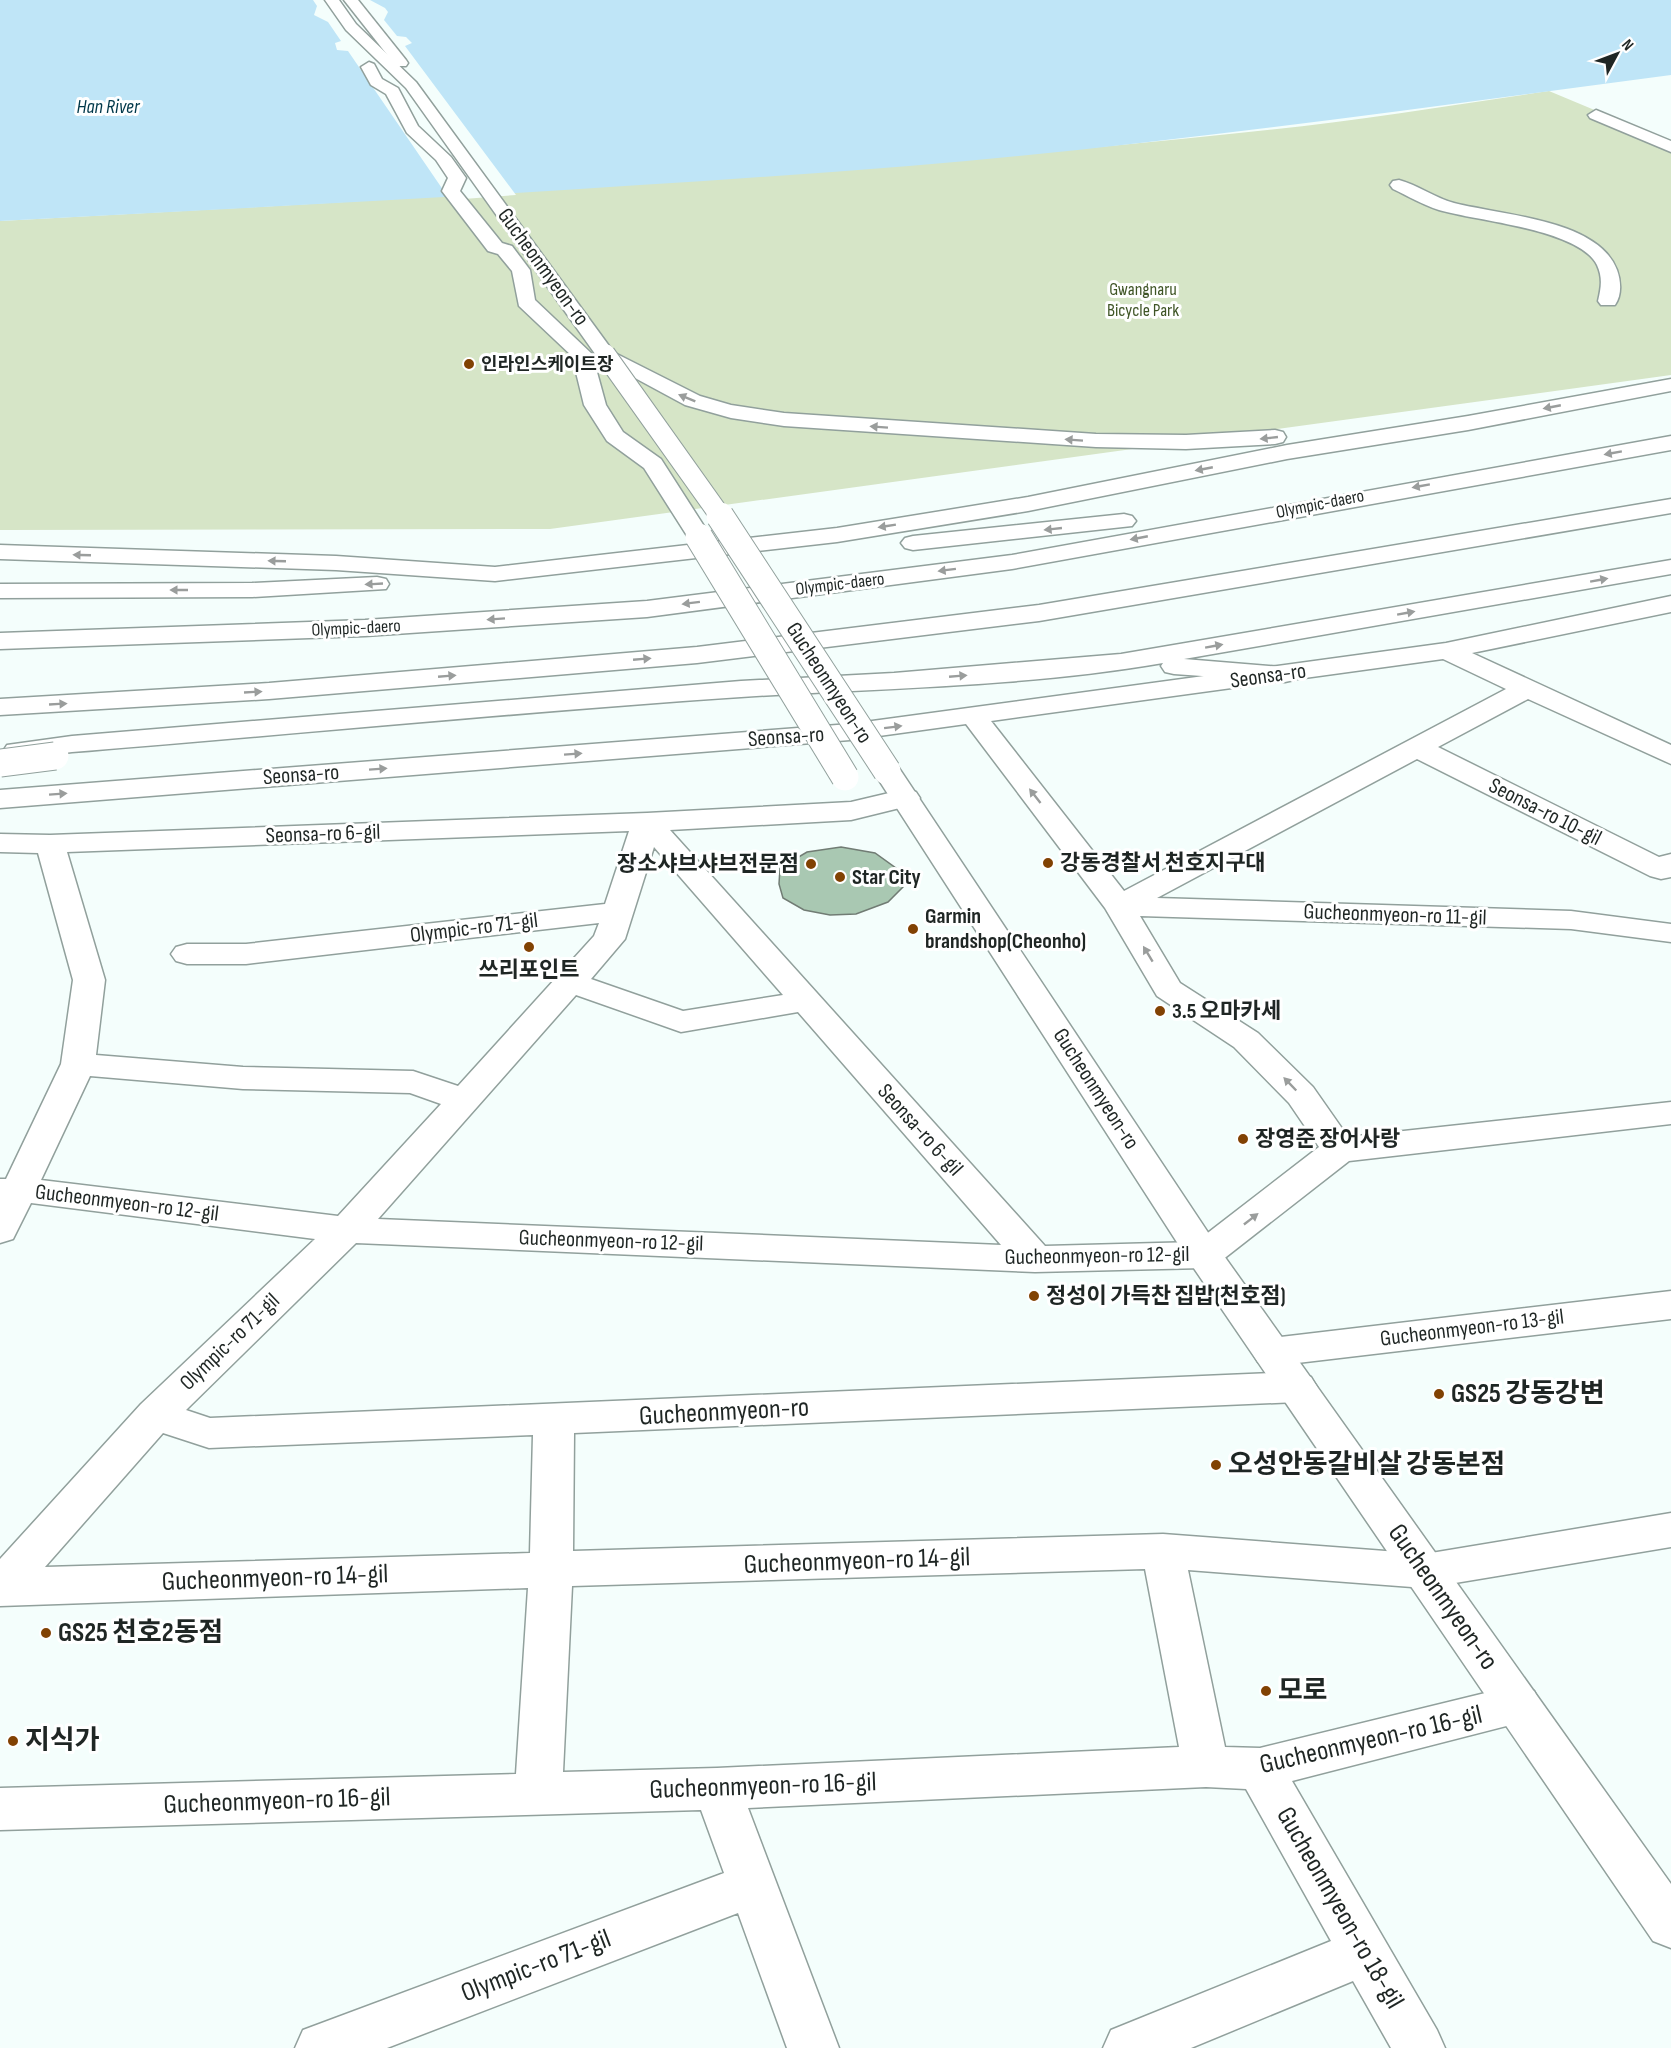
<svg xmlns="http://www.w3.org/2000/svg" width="1671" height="2048" viewBox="0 0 1671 2048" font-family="'Sofia Sans Condensed','Noto Sans KR',sans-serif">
  <rect width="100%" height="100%" fill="#f4fefc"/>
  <path fill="#d6e5c7" d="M1549,91l122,51v233l-1121,154 -550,1v-309c414,-22 827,-45 1239,-88 104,-10 207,-27 310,-42z"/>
  <path fill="#bfe5f7" d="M0,0h1671v75c-254,33 -507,70 -762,91 -302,24 -606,39 -909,55z"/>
  <polygon fill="#f4fefc" points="313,0 370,0 385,8 388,12 384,20 397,36 406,37 412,43 405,46 516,195 450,200 348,51 337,50 335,43 341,41 328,22 314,15 317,6"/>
  <polygon fill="#a9c8b2" stroke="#717c74" stroke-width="1.5" points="841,847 875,853 900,871 903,887 888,902 856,914 830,915 804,910 783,898 779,884 780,868 807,852"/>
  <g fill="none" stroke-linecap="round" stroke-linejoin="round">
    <defs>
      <g id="street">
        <polygon points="344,0 358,0 406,60 408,63 406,66 396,66"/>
        <polygon points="369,62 374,64 382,79 398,88 418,126 451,157 466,178 460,191 502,243 512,246 530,270 535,300 592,354 606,405 623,432 661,459 711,537 707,542 691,542 644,468 607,441 584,405 572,356 519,306 512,271 498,254 488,251 442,191 448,178 436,160 407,133 386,94 371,85 361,67"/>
        <polygon points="1596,110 1671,141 1671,152 1590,118 1588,115"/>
        <path d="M1399,180c19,5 36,18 55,23 46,12 144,16 163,67 4,11 5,25 -2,35h-14l-3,-4c3,-13 5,-23 -1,-36 -18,-36 -121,-44 -158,-55 -16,-5 -31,-14 -46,-21l-3,-4 3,-4z"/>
        <path d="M1671,596v16l-199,41 199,92v19l-143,-65 -90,48 221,110 12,-3v23l-10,2 -11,-3 -233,-117 -260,139 414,13 100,13v18l-100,-13 -431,-13 40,67 78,50 55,54 35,50 323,-35v22l-322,37 -132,103 -13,4 -169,4 -679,-29 -170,167 24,8 1087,-46 14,5 6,10 -6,10 -14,5 -723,31 -1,118 590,-17 262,20 246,-41v34l-246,41 -237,-18 37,177 35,1 258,-63 16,6 7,14 -7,14 -242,62 145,249 8,18h-54l-38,-67 -162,67h-88l8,-18 220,-89 -85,-152 -40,-2 -458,21 91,240h-52l-49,-135 -351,135h-92l8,-18 421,-157 -23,-63 -701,20v-42l516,-14 12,-186 -528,18v-47l141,-155 174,-165 -284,-36 -18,36 -13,4v-64h6l55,-115 12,-84 -35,-127 -38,-1v-18l50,1 597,-22 204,-11 55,-13 10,3 4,6 -4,6 -65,16 -181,10 375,416 151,-4 123,-95 -30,-44 -55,-56 -77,-51 -52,-88 -139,-184 -116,16 -850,68v-18l850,-66 596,-81zM1443,659l63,30 -382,202 -133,-170zM629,831l-24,73 -359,40h-59l-11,3 -5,7 5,7 11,3h59l353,-41 -5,13 -136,150 -45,-15 -170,-4 -147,-12 9,-75 -38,-128zM654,847l129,148 -100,16 -92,-32 34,-40zM576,995l105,37 117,-20 203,233 -623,-26zM90,1076l153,13 167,4 31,11 -103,112 -297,-36zM163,1433l46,15 324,-13 -3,118 -485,14zM1145,1569l34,178 -462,21 -154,4 9,-186z"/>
        <polygon points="1671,1291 1671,1319 1272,1366 1258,1362 1252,1352 1258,1342 1272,1338"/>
      </g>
      <g id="secondary">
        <polygon points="325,0 339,0 356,24 416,82 612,350 615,354 612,358 598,358 406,88 346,30"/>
        <polygon points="887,763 897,765 1217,1246 1671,1884 1671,1948 1653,1941 1191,1264 873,771 877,765"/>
      </g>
      <g id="highway">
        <polygon points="605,348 700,396 731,405 784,413 1096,434 1186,435 1275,430 1283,432 1286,437 1283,442 1275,444 1186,449 1096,447 784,426 731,418 685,405 598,358 595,354 598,350"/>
        <polygon points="1671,379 1671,391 1468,430 1287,459 1028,511 837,542 495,581 336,570 0,559 0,545 336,556 495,567 837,528 1028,497 1287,445 1468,416"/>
        <polygon points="1671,436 1671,450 1012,569 647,617 365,636 0,649 0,633 365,620 647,601 1012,555"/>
        <polygon points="1671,499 1671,513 1039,621 697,663 269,699 0,715 0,699 269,683 697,647 1039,605"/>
        <polygon points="1124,514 1132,516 1136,521 1132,526 913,550 905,548 901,543 905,538 913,536"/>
        <path d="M1671,560v14l-487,85 110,9 4,6 -4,6 -9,2 -111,-8 -9,-2 -4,-6 2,-3c-138,24 -282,25 -422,34 -223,15 -446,37 -669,55l-55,7 -10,-2 -4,-6 4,-6 65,-9 669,-55 153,-8 227,-19z"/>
        <polygon points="377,577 386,579 389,584 386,589 252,597 0,598 0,584 252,583"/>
      </g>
    </defs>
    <use href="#street" stroke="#91a09c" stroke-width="3"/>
    <use href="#secondary" stroke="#91a09c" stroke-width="3"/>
    <use href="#highway" stroke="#91a09c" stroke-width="3"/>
    <use href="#street" fill="#fff" fill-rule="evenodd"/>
    <use href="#secondary" fill="#fff" fill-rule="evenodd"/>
    <use href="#highway" fill="#fff" fill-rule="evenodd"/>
    <defs>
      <polyline id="street-bridge" points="699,537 845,777"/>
      <polyline id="secondary-bridge-far1" points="605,354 721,517"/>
      <polyline id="secondary-bridge" points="720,516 887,771"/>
      <polyline id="highway-bridge" points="0,763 55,756"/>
    </defs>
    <use href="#street-bridge" stroke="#91a09c" stroke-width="29" stroke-linecap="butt"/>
    <use href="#secondary-bridge-far1" stroke="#91a09c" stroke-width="22" stroke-linecap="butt"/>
    <use href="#secondary-bridge" stroke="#91a09c" stroke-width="29" stroke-linecap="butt"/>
    <use href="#highway-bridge" stroke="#91a09c" stroke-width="29" stroke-linecap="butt"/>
    <use href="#street-bridge" stroke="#fff" stroke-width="27"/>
    <use href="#secondary-bridge-far1" stroke="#fff" stroke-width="20"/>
    <use href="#secondary-bridge" stroke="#fff" stroke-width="27"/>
    <use href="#highway-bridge" stroke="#fff" stroke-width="27"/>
  </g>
  <defs><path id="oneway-solid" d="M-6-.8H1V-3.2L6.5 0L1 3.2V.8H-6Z" transform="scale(1.5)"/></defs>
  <g fill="#9a9d9c">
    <use href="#oneway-solid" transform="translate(687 398) rotate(-158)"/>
    <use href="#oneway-solid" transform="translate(1552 407) rotate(169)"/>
    <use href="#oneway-solid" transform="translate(879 427) rotate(-176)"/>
    <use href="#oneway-solid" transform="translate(1269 438) rotate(174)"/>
    <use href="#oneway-solid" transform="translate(1074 440) rotate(-176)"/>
    <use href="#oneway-solid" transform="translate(1613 453) rotate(170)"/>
    <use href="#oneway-solid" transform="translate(1204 469) rotate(169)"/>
    <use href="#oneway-solid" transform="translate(1421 486) rotate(170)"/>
    <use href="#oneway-solid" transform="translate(887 526) rotate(171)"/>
    <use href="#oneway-solid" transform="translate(1053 529) rotate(174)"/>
    <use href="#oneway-solid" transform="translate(1139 538) rotate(169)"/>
    <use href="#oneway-solid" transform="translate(82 555) rotate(-178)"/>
    <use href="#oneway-solid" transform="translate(277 561) rotate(-178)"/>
    <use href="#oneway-solid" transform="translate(947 570) rotate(173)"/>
    <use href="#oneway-solid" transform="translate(1599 580) rotate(-10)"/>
    <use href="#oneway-solid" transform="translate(374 584) rotate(177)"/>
    <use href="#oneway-solid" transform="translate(179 590) rotate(180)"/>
    <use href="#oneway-solid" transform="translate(691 603) rotate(173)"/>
    <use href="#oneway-solid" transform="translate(1406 613) rotate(-10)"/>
    <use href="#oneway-solid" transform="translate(496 619) rotate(176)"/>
    <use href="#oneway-solid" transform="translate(1214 646) rotate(-10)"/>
    <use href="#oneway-solid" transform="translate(642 659) rotate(-5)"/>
    <use href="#oneway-solid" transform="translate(447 676) rotate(-5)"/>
    <use href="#oneway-solid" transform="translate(958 676) rotate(-5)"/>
    <use href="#oneway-solid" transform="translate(253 692) rotate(-3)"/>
    <use href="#oneway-solid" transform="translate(58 704) rotate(-3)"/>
    <use href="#oneway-solid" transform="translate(893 727) rotate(-7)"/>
    <use href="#oneway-solid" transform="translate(573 754) rotate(-4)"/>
    <use href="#oneway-solid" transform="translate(378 769) rotate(-4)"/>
    <use href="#oneway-solid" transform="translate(58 794) rotate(-4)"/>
    <use href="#oneway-solid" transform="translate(1035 796) rotate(-128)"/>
    <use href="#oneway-solid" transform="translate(1148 954) rotate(-121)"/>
    <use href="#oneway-solid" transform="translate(1290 1084) rotate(-134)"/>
    <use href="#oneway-solid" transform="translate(1251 1219) rotate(-38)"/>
  </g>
  <g fill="#814203" stroke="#fff" stroke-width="2">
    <circle cx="469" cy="364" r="6"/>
    <circle cx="1048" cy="863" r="6"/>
    <circle cx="811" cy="864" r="6"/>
    <circle cx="840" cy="877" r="6"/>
    <circle cx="913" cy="929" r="6"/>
    <circle cx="529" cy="947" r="6"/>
    <circle cx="1160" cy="1011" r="6"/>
    <circle cx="1243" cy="1139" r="6"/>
    <circle cx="1034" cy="1296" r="6"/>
    <circle cx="1439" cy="1394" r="6"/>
    <circle cx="1216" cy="1465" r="6"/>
    <circle cx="46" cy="1633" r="6"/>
    <circle cx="1266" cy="1691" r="6"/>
    <circle cx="13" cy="1741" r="6"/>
  </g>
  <g text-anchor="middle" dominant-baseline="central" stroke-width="6" stroke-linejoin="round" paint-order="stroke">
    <g font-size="18" fill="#3f5526" stroke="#fff">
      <text x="1143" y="289">Gwangnaru<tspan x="1143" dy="21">Bicycle Park</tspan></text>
    </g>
    <g font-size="18" font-weight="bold" fill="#1f2624" stroke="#fff" text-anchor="start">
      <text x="481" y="364">인라인스케이트장</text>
    </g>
    <g font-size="18" fill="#1f2624" stroke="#fff">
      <text transform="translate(1320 504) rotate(-11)">Olympic-daero</text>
      <text transform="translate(840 584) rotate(-7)">Olympic-daero</text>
      <text transform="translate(356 628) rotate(-3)">Olympic-daero</text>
    </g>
    <g font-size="20" font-style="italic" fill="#00384a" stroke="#fff">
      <text x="108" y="107">Han River</text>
    </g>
    <g font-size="22" fill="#1f2624" stroke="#fff">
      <text transform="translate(543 267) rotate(54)">Gucheonmyeon-ro</text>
      <text transform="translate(1268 676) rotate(-8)">Seonsa-ro</text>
      <text transform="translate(829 683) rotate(57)">Gucheonmyeon-ro</text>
      <text transform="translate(786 737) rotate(-4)">Seonsa-ro</text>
      <text transform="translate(301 775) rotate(-4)">Seonsa-ro</text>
      <text transform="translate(1545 812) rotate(27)">Seonsa-ro 10-gil</text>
      <text transform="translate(323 834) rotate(-2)">Seonsa-ro 6-gil</text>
      <text transform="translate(1395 915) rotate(2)">Gucheonmyeon-ro 11-gil</text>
      <text transform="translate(474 928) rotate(-7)">Olympic-ro 71-gil</text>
      <text transform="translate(1096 1089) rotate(57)">Gucheonmyeon-ro</text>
      <text transform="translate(920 1130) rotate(48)">Seonsa-ro 6-gil</text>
      <text transform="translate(127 1203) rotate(7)">Gucheonmyeon-ro 12-gil</text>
      <text transform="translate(611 1241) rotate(2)">Gucheonmyeon-ro 12-gil</text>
      <text transform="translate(1097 1256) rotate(-1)">Gucheonmyeon-ro 12-gil</text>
      <text transform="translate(1472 1328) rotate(-7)">Gucheonmyeon-ro 13-gil</text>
      <text transform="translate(230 1342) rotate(-44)">Olympic-ro 71-gil</text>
    </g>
    <g font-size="22" font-weight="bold" fill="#1f2624" stroke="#fff" text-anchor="start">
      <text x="1060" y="863">강동경찰서 천호지구대</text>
      <text x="799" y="864" text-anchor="end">장소샤브샤브전문점</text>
      <text x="852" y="877">Star City</text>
      <text x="925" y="916">Garmin<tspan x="925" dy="25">brandshop(Cheonho)</tspan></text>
      <text x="529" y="970" text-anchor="middle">쓰리포인트</text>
      <text x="1172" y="1011">3.5 오마카세</text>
      <text x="1255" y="1139">장영준 장어사랑</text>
      <text x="1046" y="1296">정성이 가득찬 집밥(천호점)</text>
    </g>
    <g font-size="27" font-weight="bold" fill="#1f2624" stroke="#fff" text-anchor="start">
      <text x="1451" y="1394">GS25 강동강변</text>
      <text x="1228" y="1465">오성안동갈비살 강동본점</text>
      <text x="58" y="1633">GS25 천호2동점</text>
      <text x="1278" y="1691">모로</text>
      <text x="25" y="1741">지식가</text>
    </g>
    <g font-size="27" fill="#1f2624" stroke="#fff">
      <text transform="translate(724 1412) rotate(-3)">Gucheonmyeon-ro</text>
      <text transform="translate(857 1561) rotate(-2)">Gucheonmyeon-ro 14-gil</text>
      <text transform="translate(275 1578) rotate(-2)">Gucheonmyeon-ro 14-gil</text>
      <text transform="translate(1443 1597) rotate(55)">Gucheonmyeon-ro</text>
      <text transform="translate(1371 1740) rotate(-13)">Gucheonmyeon-ro 16-gil</text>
      <text transform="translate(763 1786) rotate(-2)">Gucheonmyeon-ro 16-gil</text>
      <text transform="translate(277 1801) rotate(-2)">Gucheonmyeon-ro 16-gil</text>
      <text transform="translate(1340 1908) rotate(60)">Gucheonmyeon-ro 18-gil</text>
      <text transform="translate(536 1966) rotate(-21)">Olympic-ro 71-gil</text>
    </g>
  </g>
  <g transform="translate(1617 54) rotate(49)" stroke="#ffffff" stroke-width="4.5" paint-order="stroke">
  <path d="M0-4.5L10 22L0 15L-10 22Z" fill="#1f2624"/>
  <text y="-9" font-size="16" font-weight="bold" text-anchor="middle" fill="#1f2624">N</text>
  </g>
</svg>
